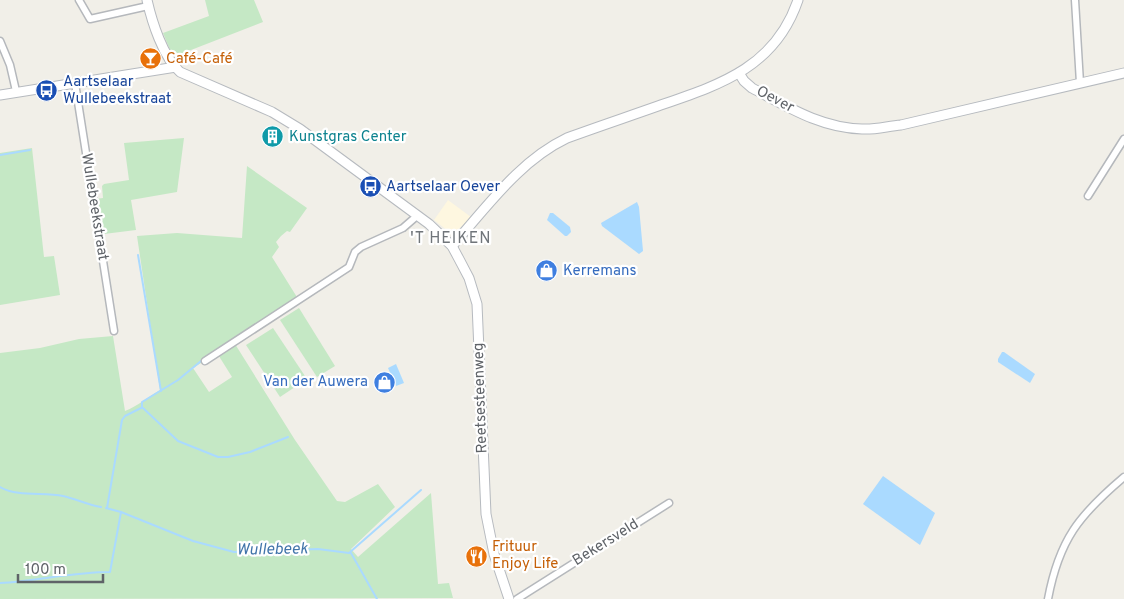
<svg xmlns="http://www.w3.org/2000/svg" width="1124" height="599" viewBox="0 0 1124 599" font-family="Overpass,sans-serif">
  <rect width="100%" height="100%" fill="#f1efe8"/>
  <polygon fill="#fef7e0" points="448,200 471,217 453,235 434,220"/>
  <g fill="#c5e8c5" fill-rule="evenodd">
    <polygon points="205,0 254,0 263,22 173,57 163,33 209,16"/>
    <polygon points="184,138 177,192 131,200 136,230 104,234 101,233 95,199 103,198 102,186 104,184 129,180 124,143"/>
    <polygon points="32,148 44,257 54,256 60,295 0,305 0,153"/>
    <path d="M247,166l60,42 -17,24 -3,-1 -6,5 -5,6 3,5 -7,10 28,45 -65,42 60,96 42,61 8,1 33,-18 17,23 -44,42 7,8 73,-64 7,91 11,-1 4,15 -453,1v-246l40,-5 39,-9 34,-3 12,75c13,-5 23,-14 35,-21l-23,-154 40,-3 65,5zM217,353l15,24 -23,15 -16,-24z"/>
    <polygon points="299,308 335,366 317,377 280,320"/>
    <polygon points="273,328 307,379 280,397 246,345"/>
  </g>
  <g fill="#aadaff">
    <polygon points="637,202 639,207 643,251 639,254 602,226 601,223"/>
    <polygon points="550,213 553,213 570,227 571,232 567,236 565,236 547,220"/>
    <polygon points="1002,352 1004,352 1035,374 1030,383 998,362 998,359"/>
    <polygon points="396,364 404,383 396,386 388,368"/>
    <polygon points="883,476 935,513 920,545 863,504"/>
  </g>
  <g fill="none" stroke-linecap="round" stroke-linejoin="round">
    <g stroke="#aadaff" stroke-width="2">
      <polyline points="0,155 30,150"/>
      <polyline points="138,255 161,391"/>
      <polyline points="142,408 142,402 178,380 201,361"/>
      <path d="M0,487c18,10 43,5 63,9 13,3 25,9 38,11"/>
      <polyline points="106,508 121,512 193,541 234,552 318,549 349,553 421,490"/>
      <polyline points="107,508 122,420 125,416 141,408 143,408 178,441 218,457 228,457 250,452 288,437"/>
      <polyline points="349,553 351,553 377,599"/>
      <path d="M0,583c37,-2 73,-11 110,-11l11,-60"/>
    </g>
    <defs>
      <g id="street">
        <polyline points="79,0 90,19 148,6"/>
        <polyline points="1075,0 1080,83"/>
        <polyline points="0,41 10,65 16,91"/>
        <polyline points="75,83 114,331"/>
        <polyline points="1088,196 1124,139"/>
        <polyline points="205,361 349,267 355,252 361,247 403,228 418,215"/>
        <polyline points="517,599 669,503"/>
        <path d="M1048,599c11,-59 31,-84 76,-122"/>
      </g>
      <g id="secondary">
        <path d="M147,0c5,22 16,57 33,72l92,40 28,17 129,95 23,22 7,13 10,19 8,26 9,210 8,40 15,45"/>
        <path d="M739,73l5,8 8,7c36,19 69,40 110,41 13,1 26,-3 39,-4l223,-52"/>
        <polyline points="0,95 176,67"/>
        <path d="M452,246c35,-39 67,-85 115,-108 30,-11 60,-21 91,-32 61,-21 117,-38 140,-106"/>
      </g>
    </defs>
    <use href="#street" stroke="#b5b8bc" stroke-width="9"/>
    <use href="#secondary" stroke="#b6babf" stroke-width="11"/>
    <use href="#street" stroke="#fff" stroke-width="6"/>
    <use href="#secondary" stroke="#fff" stroke-width="9"/>
  </g>
  <defs>
    <symbol id="bar-disc" viewBox="-11 -11 22 22"><circle r="9.5" fill="#e8710a" stroke="#fff"/><path d="M-6-5H6L.8 .8V4.5H3.5V6h-7V4.5H-.8V.8Z" fill="#fff"/></symbol>
    <symbol id="bus-disc" viewBox="-11 -11 22 22"><circle r="9.5" fill="#1a4fb4" stroke="#fff"/><path d="M-5-6H5V4H4V6H2V4H-2V6H-4V4H-5ZM-3.5-4V0h7V-4ZM-3.5 1.2v1.5H-2V1.2ZM2 1.2v1.5H3.5V1.2Z" fill="#fff"/></symbol>
    <symbol id="building-disc" viewBox="-11 -11 22 22"><circle r="9.5" fill="#0f9aa8" stroke="#fff"/><path d="M-4-6H4V6H1V3H-1V6H-4ZM-2.5-4.3h1.7v1.8h-1.7ZM.8-4.3h1.7v1.8H.8ZM-2.5-1h1.7V.8h-1.7ZM.8-1h1.7V.8H.8Z" fill="#fff"/></symbol>
    <symbol id="shop-disc" viewBox="-11 -11 22 22"><circle r="9.5" fill="#3f7fe0" stroke="#fff"/><path d="M-5-2.5h2.3a2.7 3.5 0 0 1 5.4 0H5L5.5 6h-11ZM-1.5-2.5h3a1.5 2.3 0 0 0-3 0Z" fill="#fff"/></symbol>
    <symbol id="restaurant-disc" viewBox="-11 -11 22 22"><circle r="9.5" fill="#e8710a" stroke="#fff"/><path d="M-5-6h1v4h1v-4h1v4h1v-4h1v5L-1.5 .5V6h-2V.5L-5-1ZM5-6V6H3V1.5H1.5Q1.5-4 5-6Z" fill="#fff"/></symbol>
  </defs>
  <g fill-rule="evenodd">
    <use href="#bar-disc" x="138" y="46" width="25" height="25"/>
    <use href="#bus-disc" x="34" y="78" width="25" height="25"/>
    <use href="#building-disc" x="260" y="124" width="25" height="25"/>
    <use href="#bus-disc" x="358" y="174" width="25" height="25"/>
    <use href="#shop-disc" x="534" y="258" width="25" height="25"/>
    <use href="#shop-disc" x="372" y="370" width="25" height="25"/>
    <use href="#restaurant-disc" x="464" y="544" width="25" height="25"/>
  </g>
  <g text-anchor="middle" dominant-baseline="central" stroke-width="4.5" stroke-linejoin="round" paint-order="stroke">
    <g font-size="15" fill="#c56008" stroke="#fff" text-anchor="start">
      <text x="166" y="59">Café-Café</text>
      <text x="492" y="547">Frituur<tspan x="492" dy="17">Enjoy Life</tspan></text>
    </g>
    <g font-size="15" fill="#164399" stroke="#fff" text-anchor="start">
      <text x="63" y="82">Aartselaar<tspan x="63" dy="17">Wullebeekstraat</tspan></text>
      <text x="386" y="187">Aartselaar Oever</text>
    </g>
    <g font-size="15" fill="#5f6368" stroke="#fff">
      <text transform="translate(775 100) rotate(28)">Oever</text>
      <text transform="translate(94 207) rotate(81)">Wullebeekstraat</text>
      <text transform="translate(481 398) rotate(-92)">Reetsesteenweg</text>
      <text transform="translate(606 543) rotate(-32)">Bekersveld</text>
    </g>
    <g font-size="15" fill="#0d838f" stroke="#fff" text-anchor="start">
      <text x="289" y="137">Kunstgras Center</text>
    </g>
    <g font-size="15" fill="#366cbe" stroke="#fff" text-anchor="start">
      <text x="563" y="271">Kerremans</text>
      <text x="368" y="382" text-anchor="end">Van der Auwera</text>
    </g>
    <g font-size="16" letter-spacing="1" fill="#70757a" stroke="#fff">
      <text x="451" y="239">'T HEIKEN</text>
    </g>
    <g font-size="16" font-style="italic" fill="#4174aa" stroke="#fff">
      <text transform="translate(272 550) rotate(-1)">Wullebeek</text>
    </g>
  </g>
  <path d="M18 574v8h85v-8" fill="none" stroke="#5f6368" stroke-width="2.5"/>
  <text x="25" y="574" font-size="15" fill="#5f6368" stroke="#ffffff" stroke-width="4" paint-order="stroke">100 m</text>
</svg>
